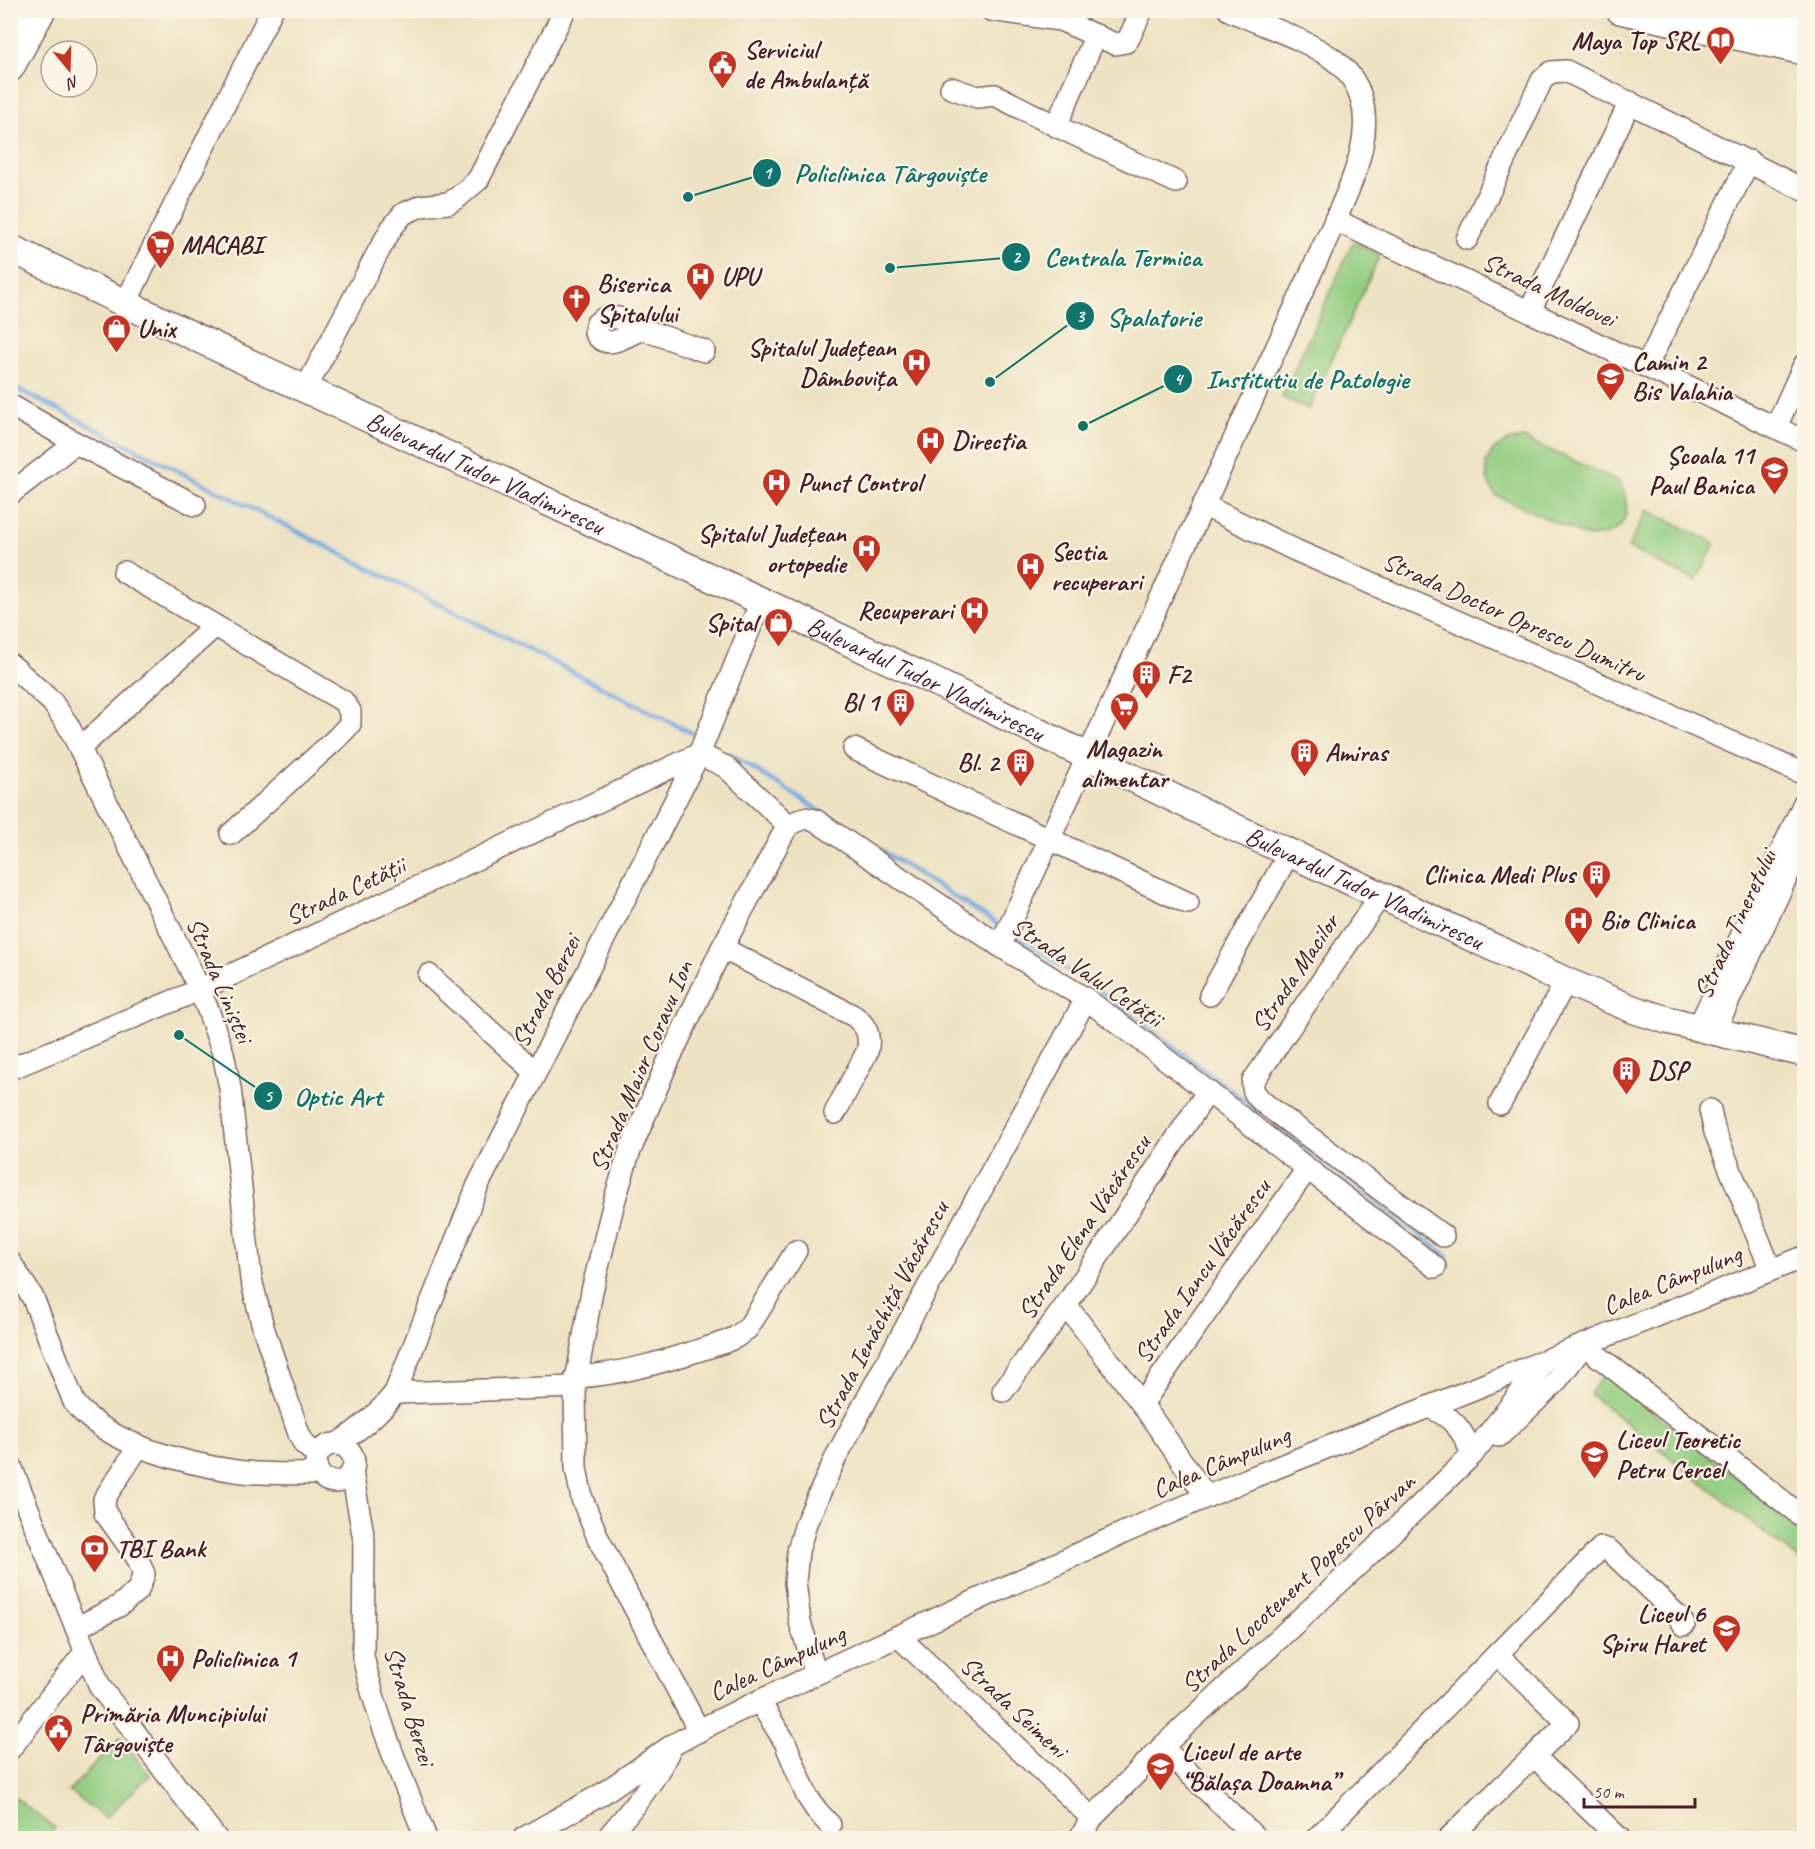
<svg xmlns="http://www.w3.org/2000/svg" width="1815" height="1849" viewBox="0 0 1815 1849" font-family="Caveat,sans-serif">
  <rect width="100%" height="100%" fill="#fcf5e5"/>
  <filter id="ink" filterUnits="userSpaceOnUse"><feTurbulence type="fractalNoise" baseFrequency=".0167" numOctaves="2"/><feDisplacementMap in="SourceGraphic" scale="12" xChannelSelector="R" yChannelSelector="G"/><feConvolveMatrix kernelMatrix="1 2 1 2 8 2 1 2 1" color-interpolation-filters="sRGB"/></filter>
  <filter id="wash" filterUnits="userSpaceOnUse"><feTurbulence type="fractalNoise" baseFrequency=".008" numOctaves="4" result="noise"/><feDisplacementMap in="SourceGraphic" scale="24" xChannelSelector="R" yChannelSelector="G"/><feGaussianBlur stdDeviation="1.35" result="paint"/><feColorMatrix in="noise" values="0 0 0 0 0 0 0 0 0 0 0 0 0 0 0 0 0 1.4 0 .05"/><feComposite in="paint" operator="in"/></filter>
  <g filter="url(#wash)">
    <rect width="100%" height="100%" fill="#ede2c1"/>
    <g fill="#93cd81" stroke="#6e7656" stroke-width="1.5">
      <polygon points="1353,242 1380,255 1309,409 1282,397"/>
      <path d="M1523,438l96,43c16,32 7,55 -31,56l-93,-42 -8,-16 -1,-16 6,-12 15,-10z"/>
      <polygon points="1647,510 1715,543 1696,581 1628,548"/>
      <polygon points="1604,1373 1804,1531 1804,1564 1590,1394"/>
      <polygon points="120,1738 150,1775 105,1818 69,1791"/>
      <polygon points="10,1794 55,1828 47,1838 11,1838"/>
    </g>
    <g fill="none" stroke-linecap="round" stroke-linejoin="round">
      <g stroke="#72abe2" stroke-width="4.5">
        <polyline points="10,385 692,733"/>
        <polyline points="729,753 1003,928"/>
        <polyline points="1013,934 1105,995 1259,1112"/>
        <polyline points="1275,1125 1447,1256"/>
      </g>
    </g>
  </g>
  <g filter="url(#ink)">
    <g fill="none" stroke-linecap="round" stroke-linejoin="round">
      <defs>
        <g id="minor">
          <polyline points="991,10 1060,20 1115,44 1126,42 1129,38 1142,10"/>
          <polyline points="10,14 19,23"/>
          <polyline points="951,88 977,97 995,95 1056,126 1176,182"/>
          <polyline points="1056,126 1096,35"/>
          <polyline points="1335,220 1804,441"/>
          <polyline points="1467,239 1542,80 1551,72 1566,71 1804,190"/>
          <polyline points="125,304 272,10"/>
          <polyline points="1530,311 1630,102"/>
          <path d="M642,329l-24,-11 -12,-1 -9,6 -2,10c12,19 32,2 47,-4l62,22"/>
          <polyline points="1647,365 1749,161"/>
          <polyline points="305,390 376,256 391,229 403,214 421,206 448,203 457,198 478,180 565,10"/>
          <polyline points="10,405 76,443 195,505"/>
          <polyline points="1776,427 1804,365"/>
          <polyline points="10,494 76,443"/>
          <polyline points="1203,505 1295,550 1804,774"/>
          <polyline points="124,572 343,701 350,711 350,724 337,738 231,834"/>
          <polyline points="10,664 52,702 68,725 191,971 208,1010 223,1053 230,1088 251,1279 263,1327 299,1434 304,1444 317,1455"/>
          <polyline points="81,747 215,626"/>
          <polyline points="854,749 1188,903"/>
          <polyline points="699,754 726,767 788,825"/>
          <polyline points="788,825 805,818 815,820 1000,946 1086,999 1141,1040 1435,1267"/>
          <path d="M1381,895l-128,186c-2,11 5,17 13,24l177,131"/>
          <path d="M1000,946l328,-710c24,-54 66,-132 5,-177 -31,-22 -70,-33 -104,-49"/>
          <path d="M722,948l132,68c13,10 17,20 13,36l-32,61"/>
          <polyline points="429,975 535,1072"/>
          <polyline points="1210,995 1289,853"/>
          <polyline points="1698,1028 1804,803"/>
          <polyline points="1714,1032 1804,840"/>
          <polyline points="10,1069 199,990 699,754"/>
          <polyline points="1500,1104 1566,981"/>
          <polyline points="1710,1110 1715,1132 1771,1270"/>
          <path d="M10,1262l23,36 41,104c31,42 113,62 162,69 27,4 55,2 83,3"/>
          <polyline points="1066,1305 1142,1404 1206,1496"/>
          <polyline points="1584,1345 1804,1518"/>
          <path d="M576,1377c52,-3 99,-19 149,-35l11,-5 12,-9 48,-77"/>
          <polyline points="1003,1391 1066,1305 1208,1091"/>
          <polyline points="395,1393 575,1387"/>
          <polyline points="1142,1404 1307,1169"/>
          <path d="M1429,1407c24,10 35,24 43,48"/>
          <polyline points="1499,1436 1555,1383 1584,1345"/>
          <circle cx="335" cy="1463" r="19"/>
          <path d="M337,1444c21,-13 43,-32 58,-51l83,-208 221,-431 62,-153"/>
          <polyline points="10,1464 100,1687 216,1838"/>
          <path d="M352,1472l12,68 -1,116c13,61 40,125 63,182"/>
          <polyline points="76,1628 119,1606 138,1590 144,1574 138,1559 105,1513 104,1499 139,1446"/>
          <polyline points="898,1636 1092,1818"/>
          <polyline points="816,1674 800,1622 795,1582 798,1551 806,1523 836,1457 889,1358 1086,999"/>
          <polyline points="759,1701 785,1742 807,1796 817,1811 830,1825"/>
          <polyline points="699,1731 598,1538 582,1499 576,1468 575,1387 592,1291 614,1202 629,1153 666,1066 722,948 788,825"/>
          <polyline points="1162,1747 1256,1838"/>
          <polyline points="10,1749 85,1652"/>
          <polyline points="1534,1756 1619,1838"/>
          <polyline points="524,1838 602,1794 671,1746 713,1723 816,1674 1123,1533 1248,1479 1804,1257"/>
          <path d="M607,1838c25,-29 48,-56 64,-91"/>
          <polyline points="1080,1838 1092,1818 1162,1747 1357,1566 1472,1455 1545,1361"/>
          <polyline points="1317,1838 1601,1548 1609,1550 1680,1618 1684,1625"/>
          <polyline points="1449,1838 1568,1723 1497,1654"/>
        </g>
        <g id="major">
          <polyline points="1620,10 1804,51"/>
          <polyline points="1721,10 1804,28"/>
          <polyline points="10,68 42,10"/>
          <path id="s1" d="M10,248l250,120 671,312 294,143 345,160 65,27 32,10 137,33"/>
        </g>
      </defs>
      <use href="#minor" stroke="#836360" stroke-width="24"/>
      <use href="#major" stroke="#836360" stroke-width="30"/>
      <use href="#minor" stroke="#fff" stroke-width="21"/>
      <use href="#major" stroke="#fff" stroke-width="27"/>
    </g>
  </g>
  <defs>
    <symbol id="library-pin" viewBox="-11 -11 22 30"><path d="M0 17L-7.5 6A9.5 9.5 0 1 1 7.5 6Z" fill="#c8321e" stroke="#fcf5e5"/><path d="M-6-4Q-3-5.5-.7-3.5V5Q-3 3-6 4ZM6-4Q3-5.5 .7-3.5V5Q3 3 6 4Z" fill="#fff"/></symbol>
    <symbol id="civic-pin" viewBox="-11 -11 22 30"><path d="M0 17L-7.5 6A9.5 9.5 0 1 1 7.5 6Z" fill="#c8321e" stroke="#fcf5e5"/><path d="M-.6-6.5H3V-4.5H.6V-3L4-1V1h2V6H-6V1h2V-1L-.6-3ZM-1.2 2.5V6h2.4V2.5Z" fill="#fff"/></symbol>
    <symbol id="supermarket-pin" viewBox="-11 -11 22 30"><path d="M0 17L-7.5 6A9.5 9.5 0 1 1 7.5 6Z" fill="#c8321e" stroke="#fcf5e5"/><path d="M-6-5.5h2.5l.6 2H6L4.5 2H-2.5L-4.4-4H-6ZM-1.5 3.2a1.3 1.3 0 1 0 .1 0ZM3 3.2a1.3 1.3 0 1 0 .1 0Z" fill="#fff"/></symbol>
    <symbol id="hospital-pin" viewBox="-11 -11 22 30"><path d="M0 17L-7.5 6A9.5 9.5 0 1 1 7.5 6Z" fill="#c8321e" stroke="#fcf5e5"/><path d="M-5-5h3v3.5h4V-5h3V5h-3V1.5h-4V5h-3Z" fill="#fff"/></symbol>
    <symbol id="church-pin" viewBox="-11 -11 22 30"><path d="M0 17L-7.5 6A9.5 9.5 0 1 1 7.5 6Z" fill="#c8321e" stroke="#fcf5e5"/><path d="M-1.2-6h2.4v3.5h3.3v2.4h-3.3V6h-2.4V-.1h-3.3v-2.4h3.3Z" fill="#fff"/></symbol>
    <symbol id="shop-pin" viewBox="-11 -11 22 30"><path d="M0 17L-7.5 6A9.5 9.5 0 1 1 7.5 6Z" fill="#c8321e" stroke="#fcf5e5"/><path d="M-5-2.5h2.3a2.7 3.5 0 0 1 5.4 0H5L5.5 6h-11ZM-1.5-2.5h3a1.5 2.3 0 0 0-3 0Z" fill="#fff"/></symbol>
    <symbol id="school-pin" viewBox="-11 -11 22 30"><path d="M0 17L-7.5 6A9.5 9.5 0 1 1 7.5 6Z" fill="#c8321e" stroke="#fcf5e5"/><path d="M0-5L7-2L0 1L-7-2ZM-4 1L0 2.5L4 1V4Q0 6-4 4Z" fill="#fff"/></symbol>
    <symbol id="building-pin" viewBox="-11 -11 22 30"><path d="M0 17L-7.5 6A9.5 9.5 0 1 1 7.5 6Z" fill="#c8321e" stroke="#fcf5e5"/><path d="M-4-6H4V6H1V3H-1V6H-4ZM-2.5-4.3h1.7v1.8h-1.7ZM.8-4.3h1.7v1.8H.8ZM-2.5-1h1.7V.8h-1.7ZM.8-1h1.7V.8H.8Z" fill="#fff"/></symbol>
    <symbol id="bank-pin" viewBox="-11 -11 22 30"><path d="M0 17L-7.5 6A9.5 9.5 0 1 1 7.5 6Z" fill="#c8321e" stroke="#fcf5e5"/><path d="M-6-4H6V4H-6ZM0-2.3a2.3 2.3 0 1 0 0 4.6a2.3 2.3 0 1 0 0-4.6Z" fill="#fff"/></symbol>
  </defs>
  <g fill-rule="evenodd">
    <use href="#library-pin" x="1704" y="24" width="33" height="45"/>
    <use href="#civic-pin" x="706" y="48" width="33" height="45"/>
    <use href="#supermarket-pin" x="144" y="228" width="33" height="45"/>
    <use href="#hospital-pin" x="684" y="260" width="33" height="45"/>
    <use href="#church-pin" x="560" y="282" width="33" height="45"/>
    <use href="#shop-pin" x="100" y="312" width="33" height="45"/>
    <use href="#hospital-pin" x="900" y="346" width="33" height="45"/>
    <use href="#school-pin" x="1594" y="360" width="33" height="45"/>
    <use href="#hospital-pin" x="914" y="424" width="33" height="45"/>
    <use href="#school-pin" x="1758" y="454" width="33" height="45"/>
    <use href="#hospital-pin" x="760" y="466" width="33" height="45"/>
    <use href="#hospital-pin" x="850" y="532" width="33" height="45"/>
    <use href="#hospital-pin" x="1014" y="550" width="33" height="45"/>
    <use href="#hospital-pin" x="958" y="594" width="33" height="45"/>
    <use href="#shop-pin" x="762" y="606" width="33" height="45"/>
    <use href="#building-pin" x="1130" y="658" width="33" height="45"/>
    <use href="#building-pin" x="884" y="686" width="33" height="45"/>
    <use href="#supermarket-pin" x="1108" y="690" width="33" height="45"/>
    <use href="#building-pin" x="1288" y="736" width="33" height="45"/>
    <use href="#building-pin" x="1004" y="746" width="33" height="45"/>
    <use href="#building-pin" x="1580" y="858" width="33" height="45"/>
    <use href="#hospital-pin" x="1562" y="904" width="33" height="45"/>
    <use href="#building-pin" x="1610" y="1054" width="33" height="45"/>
    <use href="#school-pin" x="1578" y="1438" width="33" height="45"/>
    <use href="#bank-pin" x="78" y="1532" width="33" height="45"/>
    <use href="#school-pin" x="1710" y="1612" width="33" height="45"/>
    <use href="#hospital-pin" x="154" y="1642" width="33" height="45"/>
    <use href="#civic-pin" x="42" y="1712" width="33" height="45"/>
    <use href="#school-pin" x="1144" y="1750" width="33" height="45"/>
  </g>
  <g text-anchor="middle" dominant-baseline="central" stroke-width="4.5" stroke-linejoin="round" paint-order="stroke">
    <g font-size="26" font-weight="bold" fill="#4a1f2b" stroke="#fcf5e5" text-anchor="start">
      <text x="1700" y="40" text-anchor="end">Maya Top SRL</text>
      <text x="744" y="49">Serviciul<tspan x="744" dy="30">de Ambulanță</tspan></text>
      <text x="181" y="244">MACABI</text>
      <text x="721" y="276">UPU</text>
      <text x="597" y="283">Biserica<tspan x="597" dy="30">Spitalului</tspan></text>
      <text x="137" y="328">Unix</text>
      <text x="896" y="347" text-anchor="end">Spitalul Județean<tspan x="896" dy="30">Dâmbovița</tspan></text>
      <text x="1632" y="361">Camin 2<tspan x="1632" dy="30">Bis Valahia</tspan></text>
      <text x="952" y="440">Directia</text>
      <text x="1754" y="455" text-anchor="end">Școala 11<tspan x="1754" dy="30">Paul Banica</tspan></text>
      <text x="798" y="482">Punct Control</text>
      <text x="846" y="533" text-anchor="end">Spitalul Județean<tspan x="846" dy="30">ortopedie</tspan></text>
      <text x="1051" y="551">Sectia<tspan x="1051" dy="30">recuperari</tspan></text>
      <text x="953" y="610" text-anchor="end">Recuperari</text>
      <text x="757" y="622" text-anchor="end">Spital</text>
      <text x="1167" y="674">F2</text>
      <text x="879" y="702" text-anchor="end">Bl 1</text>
      <text x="1124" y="748" text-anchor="middle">Magazin<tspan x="1124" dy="30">alimentar</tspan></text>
      <text x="1325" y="752">Amiras</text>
      <text x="999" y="762" text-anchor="end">Bl. 2</text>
      <text x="1575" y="874" text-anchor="end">Clinica Medi Plus</text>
      <text x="1600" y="920">Bio Clinica</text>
      <text x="1648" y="1070">DSP</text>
      <text x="1616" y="1439">Liceul Teoretic<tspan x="1616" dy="30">Petru Cercel</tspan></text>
      <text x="116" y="1548">TBI Bank</text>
      <text x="1705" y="1613" text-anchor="end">Liceul 6<tspan x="1705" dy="30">Spiru Haret</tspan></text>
      <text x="191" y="1658">Policlinica 1</text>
      <text x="80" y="1713">Primăria Muncipiului<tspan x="80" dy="30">Târgoviște</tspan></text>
      <text x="1182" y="1751">Liceul de arte<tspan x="1182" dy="30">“Bălașa Doamna”</tspan></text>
    </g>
    <g font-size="26" fill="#4a1f2b" stroke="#fcf5e5">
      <text transform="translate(1549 290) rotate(25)">Strada Moldovei</text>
      <text stroke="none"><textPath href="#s1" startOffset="526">Bulevardul Tudor Vladimirescu</textPath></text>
      <text transform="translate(1514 617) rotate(24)">Strada Doctor Oprescu Dumitru</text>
      <text stroke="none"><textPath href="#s1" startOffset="1012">Bulevardul Tudor Vladimirescu</textPath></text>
      <text stroke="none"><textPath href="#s1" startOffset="1498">Bulevardul Tudor Vladimirescu</textPath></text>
      <text transform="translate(345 891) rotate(-25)">Strada Cetății</text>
      <text transform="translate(1735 924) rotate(-65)">Strada Tineretului</text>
      <text transform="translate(1087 972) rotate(34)">Strada Valul Cetății</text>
      <text transform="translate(1295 973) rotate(-56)">Strada Macilor</text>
      <text transform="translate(220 980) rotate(67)">Strada Liniștei</text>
      <text transform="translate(546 991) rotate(-63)">Strada Berzei</text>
      <text transform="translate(641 1066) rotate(-67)">Strada Maior Coravu Ion</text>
      <text transform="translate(1084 1227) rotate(-56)">Strada Elena Văcărescu</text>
      <text transform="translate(1202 1271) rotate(-55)">Strada Iancu Văcărescu</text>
      <text transform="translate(1672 1280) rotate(-22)">Calea Câmpulung</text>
      <text transform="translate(882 1315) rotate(-62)">Strada Ienăchiță Văcărescu</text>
      <text transform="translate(1221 1462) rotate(-23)">Calea Câmpulung</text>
      <text transform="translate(1298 1583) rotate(-43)">Strada Locotenent Popescu Pârvan</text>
      <text transform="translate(777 1663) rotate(-25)">Calea Câmpulung</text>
      <text transform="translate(410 1706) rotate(73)">Strada Berzei</text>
      <text transform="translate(1014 1707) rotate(43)">Strada Seimeni</text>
    </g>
  </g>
  <path fill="none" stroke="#0f766e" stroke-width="2" d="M688 197L767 173M890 268L1016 257M990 382L1080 316M1083 426L1178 379M179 1035L268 1096"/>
  <g fill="#0f766e" stroke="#fcf5e5" stroke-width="2">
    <circle cx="688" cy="197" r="6"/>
    <circle cx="890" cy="268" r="6"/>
    <circle cx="990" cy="382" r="6"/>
    <circle cx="1083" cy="426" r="6"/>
    <circle cx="179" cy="1035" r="6"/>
    <circle cx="767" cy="173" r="15"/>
    <circle cx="1016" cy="257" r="15"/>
    <circle cx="1080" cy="316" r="15"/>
    <circle cx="1178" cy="379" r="15"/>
    <circle cx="268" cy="1096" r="15"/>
  </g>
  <g font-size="18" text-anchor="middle" font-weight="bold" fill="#fff">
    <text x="767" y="179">1</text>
    <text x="1016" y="263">2</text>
    <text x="1080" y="322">3</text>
    <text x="1178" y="385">4</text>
    <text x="268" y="1102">5</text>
  </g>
  <g font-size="27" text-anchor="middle" font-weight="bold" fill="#0f766e" stroke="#fcf5e5" stroke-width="4.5" stroke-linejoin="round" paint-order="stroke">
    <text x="890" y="182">Policlinica Târgoviște</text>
    <text x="1123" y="266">Centrala Termica</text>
    <text x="1154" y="326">Spalatorie</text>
    <text x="1307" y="388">Institutiu de Patologie</text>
    <text x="338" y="1105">Optic Art</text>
  </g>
  <rect width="1815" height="1849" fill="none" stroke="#fcf5e5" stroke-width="36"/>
  <g transform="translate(69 69) rotate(161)"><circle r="28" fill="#fcf5e5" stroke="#b59f9b" stroke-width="1.5"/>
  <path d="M0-4.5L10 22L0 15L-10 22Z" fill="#c8321e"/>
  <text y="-9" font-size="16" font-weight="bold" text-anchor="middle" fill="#4a1f2b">N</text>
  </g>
  <path d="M1584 1798v9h111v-9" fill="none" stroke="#4a1f2b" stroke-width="3"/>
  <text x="1593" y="1798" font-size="18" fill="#4a1f2b" stroke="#fcf5e5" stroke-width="4.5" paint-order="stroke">50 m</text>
</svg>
